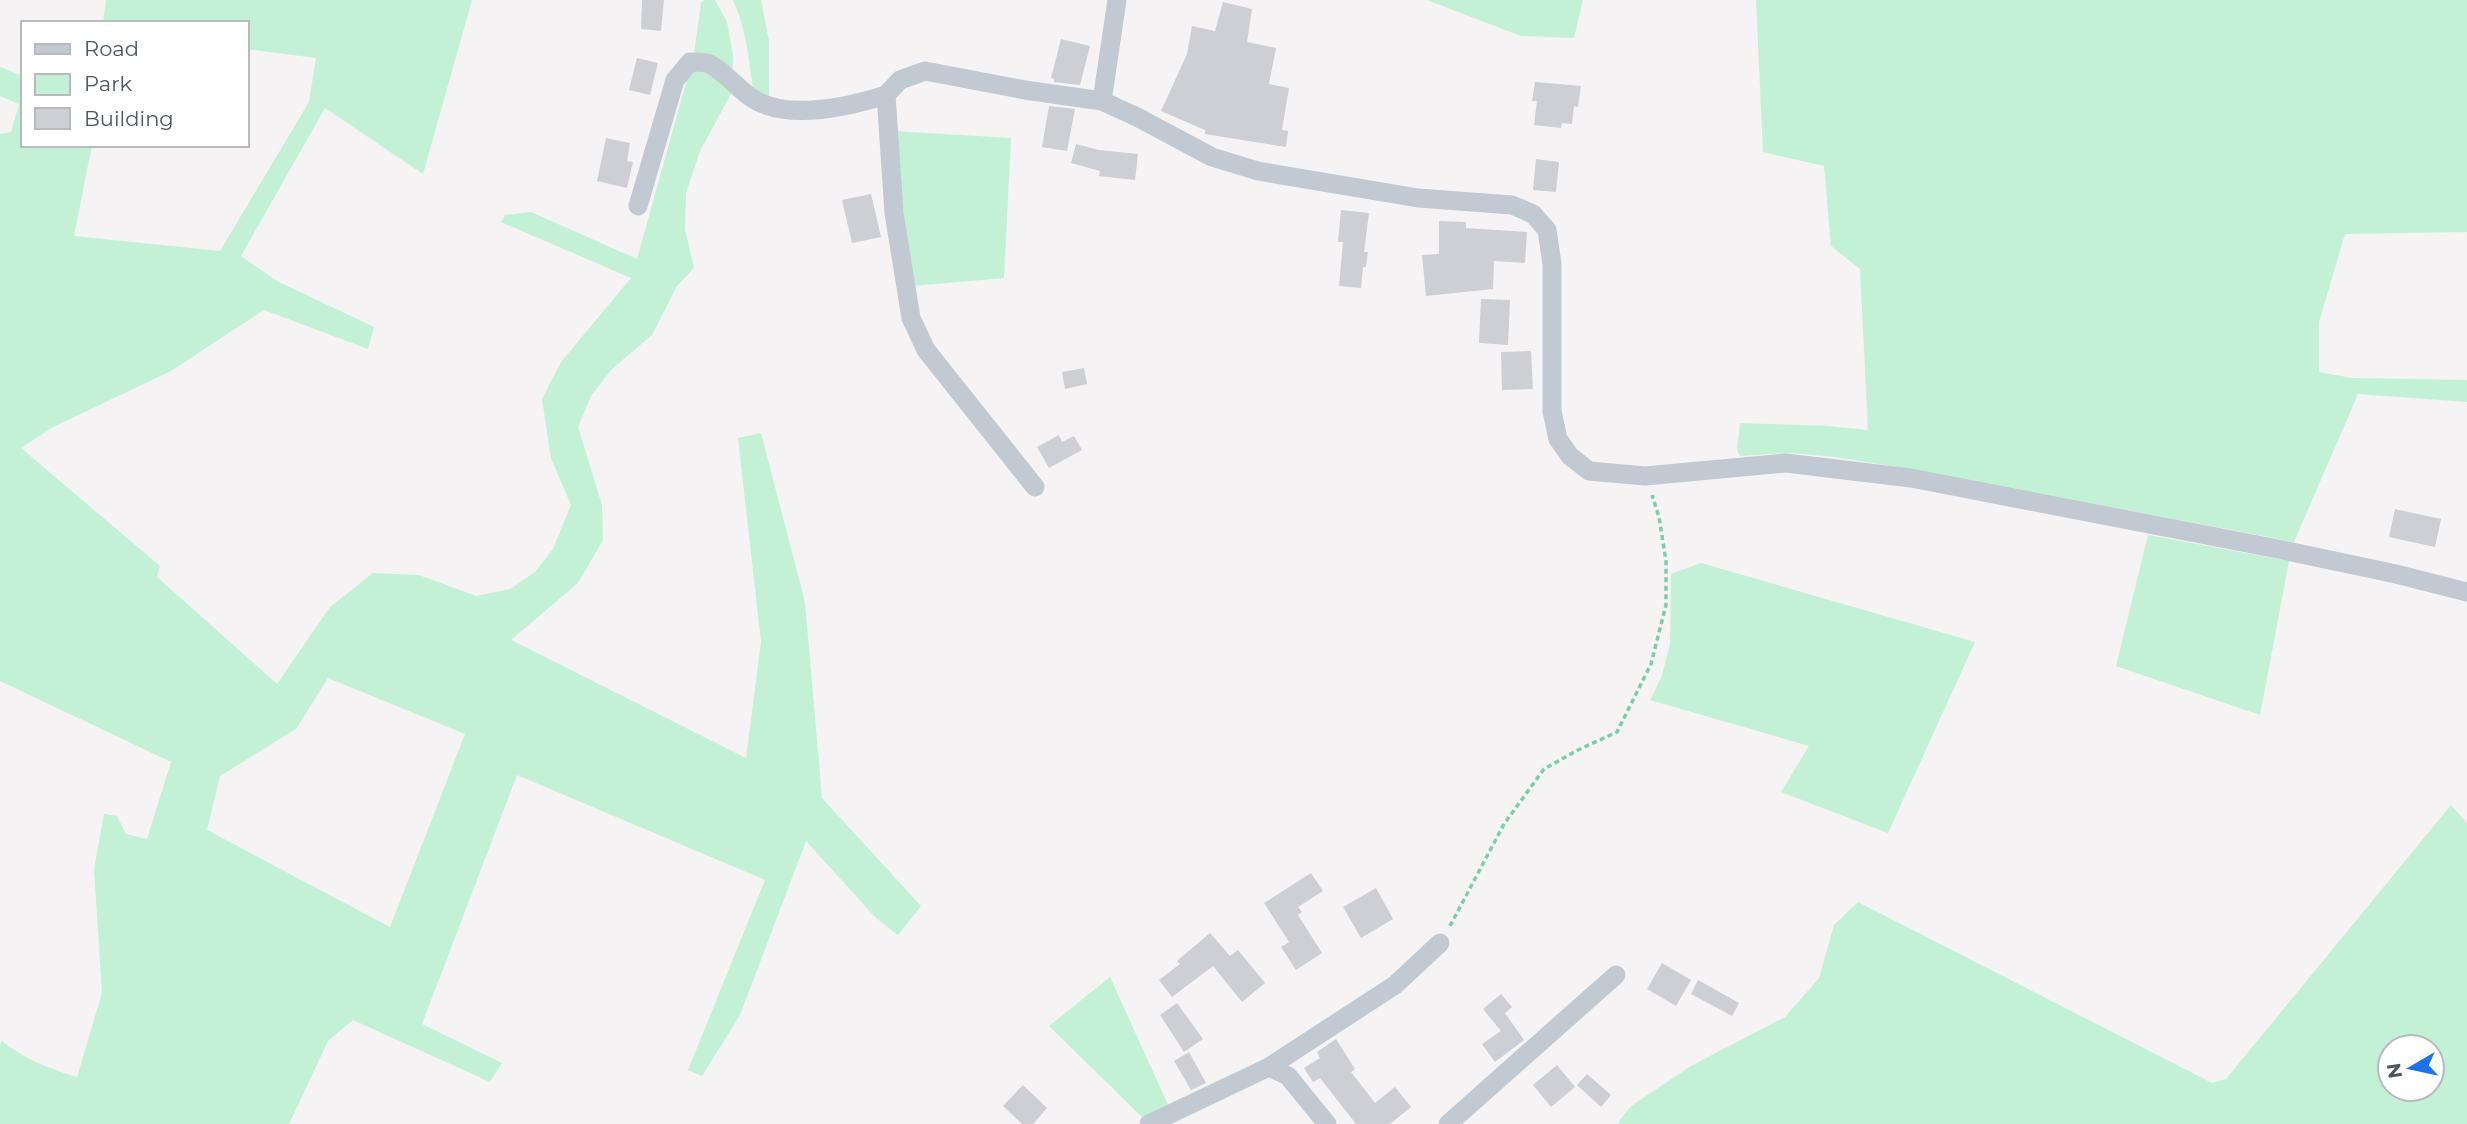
<svg xmlns="http://www.w3.org/2000/svg" width="2467" height="1124" viewBox="0 0 2467 1124" font-family="Montserrat,sans-serif">
  <rect width="100%" height="100%" fill="#f5f3f3"/>
  <g fill="#c3f1d5" fill-rule="evenodd">
    <path d="M106,0h366l-49,174 -98,-66 -84,148 36,25 97,46 -6,22 -104,-39 -93,61 -118,56 -32,21 139,118 -3,11 120,107 53,-77 43,-34 46,2 57,21 34,-7 25,-17 18,-23 18,-44 -20,-47 -9,-59 19,-37 70,-84 -130,-56 4,-7 26,-3 106,47 57,-205 7,-51 3,-3h11l12,22 6,34 -1,36 -32,59 -14,42 -1,36 9,39 -17,18 -25,49 -40,34 -21,27 -13,31 24,78 1,35 -25,43 -67,57 235,118 15,-116 -23,-204 23,-5 44,169 17,196 99,108 -23,29 -22,-17 -70,-77 -66,174 -38,61 -14,-6 77,-190 -248,-105 -95,249 80,39 -12,19 -137,-62 -25,21 -39,83h-289v-79l2,-4c22,18 48,28 75,36l25,-84 -8,-124 10,-55 13,2 9,18 21,5 24,-77 -171,-81v-547l11,-2 8,-28 -19,-8v-29l23,9v69h69l-18,91 146,15 89,-149 7,-44 -69,-9v-26h-144zM328,678l137,56 -75,193 -183,-97 13,-54 76,-47z"/>
    <path d="M733,0h28l8,41v57l-16,-9c-4,-30 -7,-61 -20,-89z"/>
    <polygon points="1427,0 1583,0 1574,38 1521,36"/>
    <polygon points="1756,0 2467,0 2467,232 2345,234 2319,322 2319,372 2352,378 2467,380 2467,402 2358,394 2294,542 1935,473 1835,457 1790,453 1740,456 1737,450 1740,423 1828,426 1868,430 1860,269 1831,246 1824,166 1763,152"/>
    <polygon points="894,131 1011,138 1004,278 912,286"/>
    <polygon points="2148,535 2289,561 2260,715 2116,666"/>
    <polygon points="1701,563 1975,642 1888,833 1781,792 1809,746 1650,700 1661,678 1670,645 1671,574"/>
    <path d="M2451,805l16,18v301h-850l14,-18 60,-40 94,-49 34,-39 15,-53 24,-23 354,181 14,-4zM2390,1047h42v42h-42z"/>
    <polygon points="1110,977 1169,1107 1144,1119 1049,1026"/>
  </g>
  <g fill="#cdcfd5">
    <polygon points="642,0 664,0 661,31 641,29"/>
    <polygon points="1223,2 1252,9 1247,42 1276,48 1269,84 1289,88 1282,130 1288,131 1286,147 1205,134 1205,130 1161,111 1187,54 1192,26 1215,31"/>
    <polygon points="1061,39 1090,46 1080,85 1054,82 1054,79 1051,78"/>
    <polygon points="637,58 658,63 650,95 629,90"/>
    <polygon points="1535,82 1581,86 1578,107 1574,106 1572,124 1562,123 1561,128 1534,125 1537,101 1532,101"/>
    <polygon points="1049,106 1075,109 1067,151 1042,147"/>
    <polygon points="606,138 630,143 627,161 633,162 627,188 597,181"/>
    <polygon points="1076,144 1099,150 1138,154 1135,180 1099,176 1100,171 1071,163"/>
    <polygon points="1536,159 1559,162 1556,192 1533,190"/>
    <polygon points="871,194 881,237 852,243 842,200"/>
    <polygon points="1341,210 1369,213 1364,252 1368,252 1366,267 1363,267 1361,288 1339,286 1343,242 1338,242"/>
    <polygon points="1439,221 1466,222 1466,228 1527,232 1525,263 1494,261 1493,289 1426,296 1422,255 1439,254"/>
    <polygon points="1481,299 1510,300 1508,345 1479,343"/>
    <polygon points="1531,351 1533,389 1502,390 1501,352"/>
    <polygon points="1084,368 1087,384 1065,389 1062,372"/>
    <polygon points="1059,435 1062,442 1074,436 1082,450 1049,468 1037,447"/>
    <polygon points="2395,509 2441,519 2435,547 2389,537"/>
    <polygon points="1311,873 1323,891 1298,907 1302,912 1298,915 1322,953 1296,970 1281,947 1289,942 1264,903"/>
    <polygon points="1376,888 1393,919 1361,938 1343,907"/>
    <polygon points="1210,933 1230,956 1238,950 1265,983 1242,1002 1213,966 1172,997 1159,980 1180,964 1177,961"/>
    <polygon points="1662,963 1691,980 1676,1006 1647,989"/>
    <polygon points="1698,980 1739,1003 1732,1016 1691,994"/>
    <polygon points="1501,994 1512,1007 1505,1013 1524,1040 1495,1062 1482,1044 1501,1031 1483,1009"/>
    <polygon points="1177,1003 1203,1039 1184,1052 1160,1015"/>
    <polygon points="1336,1039 1355,1069 1351,1072 1375,1103 1395,1087 1411,1107 1390,1124 1356,1124 1320,1078 1313,1082 1304,1068 1320,1058 1317,1052"/>
    <polygon points="1189,1052 1206,1083 1191,1090 1174,1061"/>
    <polygon points="1557,1065 1575,1087 1551,1107 1533,1085"/>
    <polygon points="1587,1074 1611,1095 1601,1107 1577,1085"/>
    <polygon points="1023,1085 1047,1108 1033,1124 1022,1124 1003,1106"/>
  </g>
  <g fill="none" stroke-linecap="round" stroke-linejoin="round">
    <polyline stroke="#7ad0a6" stroke-width="3.5" stroke-dasharray="5 3.5" stroke-linecap="butt" points="1450,926 1504,824 1544,769 1578,750 1617,732 1651,664 1666,605 1666,561 1659,517 1652,495"/>
    <g stroke="#c1cad2" stroke-width="19">
      <polyline points="1102,101 1117,0"/>
      <path d="M638,206l37,-126 15,-18c5,0 12,0 17,1 12,4 31,25 42,33 35,26 99,11 137,-1"/>
      <polyline points="1035,487 926,350 911,318 894,213 886,95 900,80 925,71 1025,90 1102,101 1137,117 1212,157 1258,171 1418,198 1512,205 1533,214 1547,230 1552,264 1552,411 1558,439 1570,456 1589,471 1645,476 1786,463 1911,478 2278,549 2396,574 2467,592"/>
      <polyline points="1269,1067 1288,1076 1327,1124"/>
      <polyline points="1149,1124 1269,1067 1395,985 1440,943"/>
      <polyline points="1448,1124 1616,975"/>
    </g>
  </g>
  <rect x="21" y="21" width="228" height="126" fill="#ffffff" stroke="#b7bbc0" stroke-width="2"/>
  <rect x="35" y="44" width="35" height="10" fill="#c1cad2" stroke="#b7bbc0" stroke-width="2"/>
  <text x="84" y="56" font-size="21" fill="#4a5661">Road</text>
  <rect x="35" y="74" width="35" height="21" fill="#c3f1d5" stroke="#b7bbc0" stroke-width="2"/>
  <text x="84" y="91" font-size="21" fill="#4a5661">Park</text>
  <rect x="35" y="108" width="35" height="21" fill="#cdcfd5" stroke="#b7bbc0" stroke-width="2"/>
  <text x="84" y="126" font-size="21" fill="#4a5661">Building</text>
  <g transform="translate(2411 1068) rotate(261)"><circle r="33" fill="#ffffff" stroke="#b7bbc0" stroke-width="2"/>
  <path d="M0-5L12 26L0 18L-12 26Z" fill="#1a73e8"/>
  <text y="-10" font-size="19" font-weight="bold" text-anchor="middle" fill="#4a5661">N</text>
  </g>
</svg>
